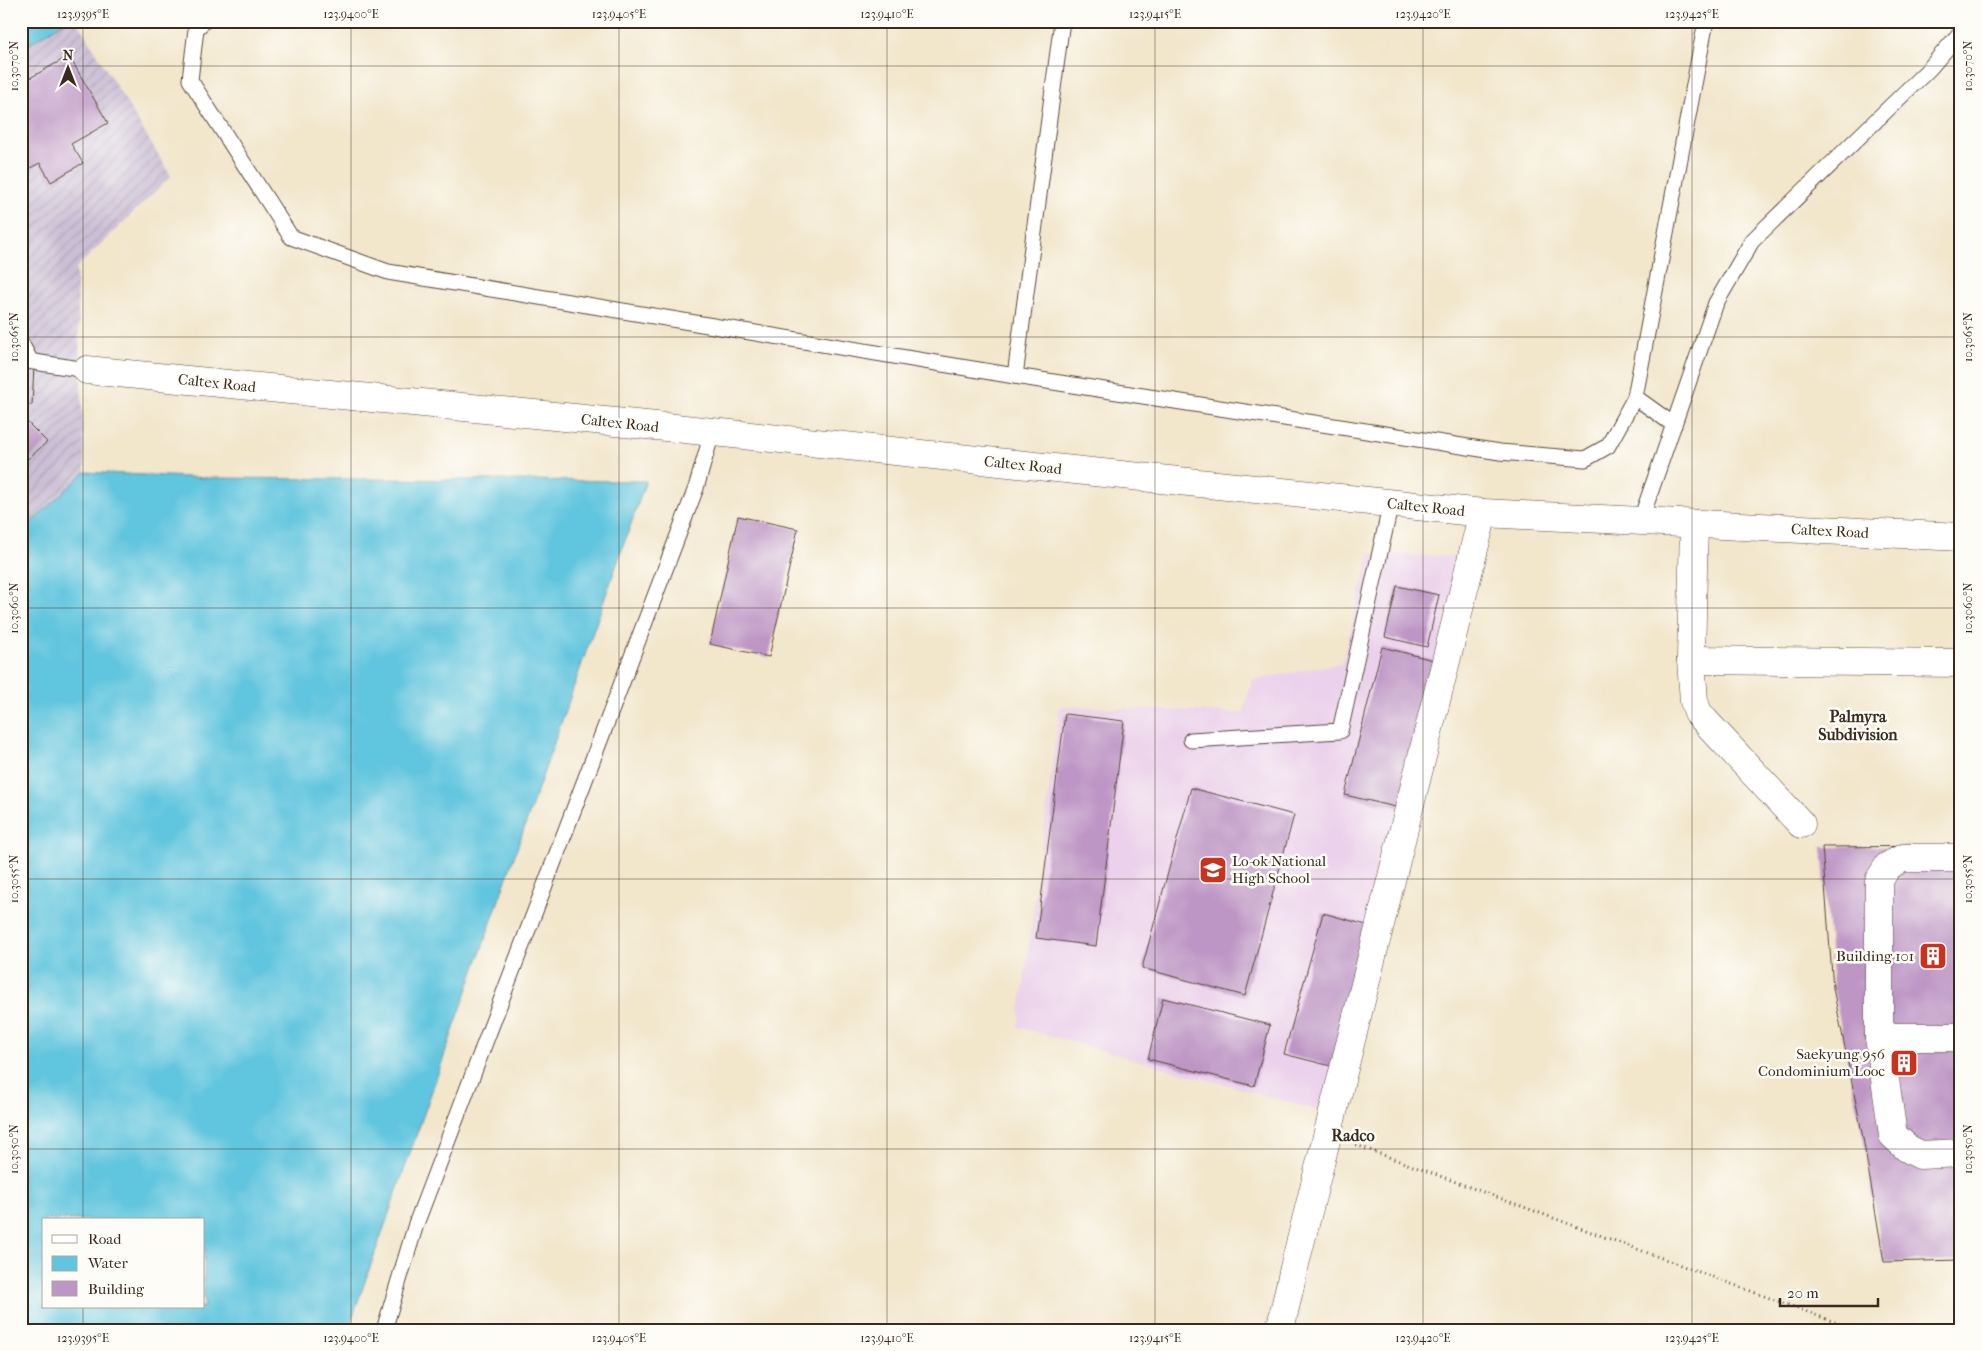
<svg xmlns="http://www.w3.org/2000/svg" width="1982" height="1351" viewBox="0 0 1982 1351" font-family="'IM FELL French Canon',serif">
  <defs>
    <pattern id="industrial-furrows" width="10" height="10" patternUnits="userSpaceOnUse" patternTransform="scale(1.25)"><rect width="10" height="10" fill="#cbbfd5"/><path d="M-1 1l2-2M0 10L10 0M9 11l2-2" fill="none" stroke="#afa4b6"/></pattern>
  </defs>
  <rect width="100%" height="100%" fill="#fdfcf7"/>
  <filter id="ink" filterUnits="userSpaceOnUse"><feTurbulence type="fractalNoise" baseFrequency=".02" numOctaves="2"/><feDisplacementMap in="SourceGraphic" scale="10" xChannelSelector="R" yChannelSelector="G"/><feConvolveMatrix kernelMatrix="1 2 1 2 8 2 1 2 1" color-interpolation-filters="sRGB"/></filter>
  <filter id="wash" filterUnits="userSpaceOnUse"><feTurbulence type="fractalNoise" baseFrequency=".0096" numOctaves="4" result="noise"/><feDisplacementMap in="SourceGraphic" scale="20" xChannelSelector="R" yChannelSelector="G"/><feGaussianBlur stdDeviation="1.12" result="paint"/><feColorMatrix in="noise" values="0 0 0 0 0 0 0 0 0 0 0 0 0 0 0 0 0 1.4 0 .05"/><feComposite in="paint" operator="in"/></filter>
  <g filter="url(#wash)">
    <rect width="100%" height="100%" fill="#f2e6cb"/>
    <polygon fill="#ebd1eb" points="1370,553 1470,557 1324,1112 1018,1027 1060,706 1243,713 1252,680 1342,663"/>
    <polygon fill="url(#industrial-furrows)" points="66,21 77,21 171,176 76,268 85,472 21,532 21,49"/>
    <g fill="#60c5de" stroke="#4e787e" fill-rule="evenodd">
      <polygon points="21,21 66,21 21,49"/>
      <path d="M85,472l123,6 438,3 -298,849h-327v-798zM44,1220h160v87h-160z"/>
    </g>
    <g id="blocks">
      <g fill="#be96c5">
        <polygon points="69,56 108,123 71,144 83,163 51,182 40,163 22,172 21,171 21,83"/>
        <polygon points="21,366 34,366 32,405 21,404"/>
        <polygon points="21,416 47,442 21,465"/>
        <polygon points="738,516 798,529 769,657 710,644"/>
        <polygon points="1397,586 1439,595 1427,647 1385,637"/>
        <polygon points="1382,647 1437,661 1400,808 1345,795"/>
        <polygon points="1065,714 1124,721 1096,946 1036,938"/>
        <polygon points="1191,788 1294,815 1245,996 1142,968"/>
        <polygon points="1961,846 1961,1260 1884,1262 1863,1138 1833,988 1822,847"/>
        <polygon points="1323,913 1370,926 1331,1066 1284,1054"/>
        <polygon points="1163,998 1270,1025 1254,1086 1148,1059"/>
      </g>
    </g>
  </g>
  <g filter="url(#ink)">
    <use href="#blocks" fill-opacity="0" stroke="#564638" stroke-width="1"/>
    <g fill="none" stroke-linecap="round" stroke-linejoin="round">
      <defs>
        <g id="lane">
          <polyline points="204,21 196,29 190,80 291,237 388,272 1015,376"/>
          <polyline points="1062,21 1015,376 1500,452 1585,459 1608,446 1635,397"/>
          <polyline points="21,343 30,360"/>
          <polyline points="21,360 87,370"/>
          <polyline points="1674,425 1635,397 1706,21"/>
          <polyline points="1640,522 1716,303 1752,241 1929,69 1961,32"/>
          <polyline points="1191,740 1340,731 1391,503"/>
          <polyline points="384,1330 416,1224 696,488 712,433"/>
        </g>
        <g id="street">
          <polyline points="87,370 656,426 1483,513 1961,537"/>
          <polyline points="1694,524 1691,660 1694,701 1698,713 1707,723 1801,824"/>
          <polyline points="1691,660 1961,663"/>
          <polyline points="1961,858 1903,858 1888,866 1879,880 1879,1037 1893,1135 1907,1148 1920,1155 1961,1153"/>
          <polyline points="1879,1037 1961,1037"/>
          <polyline points="1280,1330 1294,1268 1483,513"/>
        </g>
      </defs>
      <use href="#lane" stroke="#564638" stroke-width="17"/>
      <use href="#street" stroke="#564638" stroke-width="29"/>
      <polyline stroke="#564638" stroke-width="3" stroke-dasharray="1 4" stroke-linecap="butt" points="1356,1145 1856,1330"/>
      <use href="#lane" stroke="#fff" stroke-width="15"/>
      <use href="#street" stroke="#fff" stroke-width="28"/>
    </g>
  </g>
  <path fill="none" stroke="#3b2a1e" stroke-width="1" stroke-opacity="0.45" d="M83,21v1199M351,21v1309M619,21v1309M887,21v1309M1155,21v1309M1423,21v1309M1692,21v1309M1960,21v1309M21,66h1940M21,337h1940M21,608h1940M21,879h1940M21,1149h1940M83,1307v23"/>
  <defs>
    <symbol id="school-square" viewBox="-11 -11 22 22"><rect x="-9" y="-9" width="18" height="18" rx="4" fill="#c8321e" stroke="#fdfcf7"/><path d="M0-5L7-2L0 1L-7-2ZM-4 1L0 2.5L4 1V4Q0 6-4 4Z" fill="#fff"/></symbol>
    <symbol id="building-square" viewBox="-11 -11 22 22"><rect x="-9" y="-9" width="18" height="18" rx="4" fill="#c8321e" stroke="#fdfcf7"/><path d="M-4-6H4V6H1V3H-1V6H-4ZM-2.5-4.3h1.7v1.8h-1.7ZM.8-4.3h1.7v1.8H.8ZM-2.5-1h1.7V.8h-1.7ZM.8-1h1.7V.8H.8Z" fill="#fff"/></symbol>
  </defs>
  <g fill-rule="evenodd">
    <use href="#school-square" x="1197" y="854" width="32" height="32"/>
    <use href="#building-square" x="1917" y="940" width="32" height="32"/>
    <use href="#building-square" x="1888" y="1047" width="32" height="32"/>
  </g>
  <g text-anchor="middle" dominant-baseline="central" stroke-width="5" stroke-linejoin="round" paint-order="stroke">
    <g font-size="15" fill="#3b2a1e" stroke="#fdfcf7">
      <text transform="translate(217 383) rotate(6)">Caltex Road</text>
      <text transform="translate(620 423) rotate(6)">Caltex Road</text>
      <text transform="translate(1023 465) rotate(6)">Caltex Road</text>
      <text transform="translate(1426 507) rotate(6)">Caltex Road</text>
      <text transform="translate(1830 531) rotate(3)">Caltex Road</text>
    </g>
    <g font-size="15" fill="#3b2a1e" stroke="#fdfcf7" text-anchor="end">
      <text x="1232" y="861" text-anchor="start">Lo-ok National<tspan x="1232" dy="17">High School</tspan></text>
      <text x="1914" y="956">Building 101</text>
      <text x="1885" y="1054">Saekyung 956<tspan x="1885" dy="17">Condominium Looc</tspan></text>
    </g>
    <g font-size="16" font-weight="bold" fill="#3b2a1e" stroke="#fdfcf7">
      <text x="1858" y="716">Palmyra<tspan x="1858" dy="18">Subdivision</tspan></text>
      <text x="1353" y="1135">Radco</text>
    </g>
  </g>
  <rect width="1982" height="1351" fill="none" stroke="#fdfcf7" stroke-width="55"/>
  <rect x="42" y="1218" width="162" height="90" fill="#fdfcf7" stroke="#afa8a0"/>
  <rect x="52" y="1235" width="25" height="8" fill="#ffffff" stroke="#afa8a0"/>
  <text x="88" y="1244" font-size="15" fill="#3b2a1e">Road</text>
  <rect x="52" y="1256" width="25" height="15" fill="#60c5de" stroke="#afa8a0"/>
  <text x="88" y="1268" font-size="15" fill="#3b2a1e">Water</text>
  <rect x="52" y="1281" width="25" height="15" fill="#be96c5" stroke="#afa8a0"/>
  <text x="88" y="1294" font-size="15" fill="#3b2a1e">Building</text>
  <g transform="translate(68 68)" stroke="#fdfcf7" stroke-width="4" paint-order="stroke">
  <path d="M0-4L9 19L0 12L-9 19Z" fill="#3b2a1e"/>
  <text y="-8" font-size="14" font-weight="bold" text-anchor="middle" fill="#3b2a1e">N</text>
  </g>
  <path d="M1780 1298v8h98v-8" fill="none" stroke="#3b2a1e" stroke-width="2.5"/>
  <text x="1787" y="1298" font-size="15" fill="#3b2a1e" stroke="#fdfcf7" stroke-width="4" paint-order="stroke">20 m</text>
  <rect x="28" y="28" width="1926" height="1296" fill="none" stroke="#3b2a1e" stroke-width="2"/>
  <g font-size="12" text-anchor="middle" fill="#3b2a1e">
    <text x="83" y="18">123.9395°E</text>
    <text x="351" y="18">123.9400°E</text>
    <text x="619" y="18">123.9405°E</text>
    <text x="887" y="18">123.9410°E</text>
    <text x="1155" y="18">123.9415°E</text>
    <text x="1423" y="18">123.9420°E</text>
    <text x="1692" y="18">123.9425°E</text>
    <text transform="translate(14 66) rotate(-90)" y="4">10.3070°N</text>
    <text transform="translate(1968 66) rotate(-90)" y="4">10.3070°N</text>
    <text transform="translate(14 337) rotate(-90)" y="4">10.3065°N</text>
    <text transform="translate(1968 337) rotate(-90)" y="4">10.3065°N</text>
    <text transform="translate(14 608) rotate(-90)" y="4">10.3060°N</text>
    <text transform="translate(1968 608) rotate(-90)" y="4">10.3060°N</text>
    <text transform="translate(14 879) rotate(-90)" y="4">10.3055°N</text>
    <text transform="translate(1968 879) rotate(-90)" y="4">10.3055°N</text>
    <text transform="translate(14 1149) rotate(-90)" y="4">10.3050°N</text>
    <text transform="translate(1968 1149) rotate(-90)" y="4">10.3050°N</text>
    <text x="83" y="1342">123.9395°E</text>
    <text x="351" y="1342">123.9400°E</text>
    <text x="619" y="1342">123.9405°E</text>
    <text x="887" y="1342">123.9410°E</text>
    <text x="1155" y="1342">123.9415°E</text>
    <text x="1423" y="1342">123.9420°E</text>
    <text x="1692" y="1342">123.9425°E</text>
  </g>
</svg>
